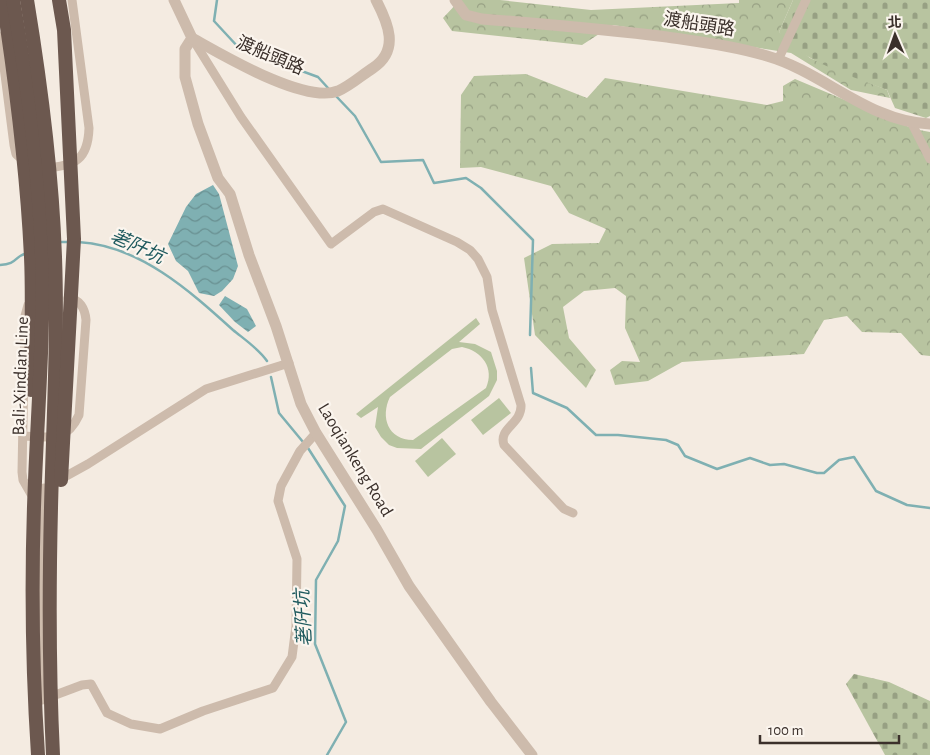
<svg xmlns="http://www.w3.org/2000/svg" width="930" height="755" viewBox="0 0 930 755" font-family="'Alegreya Sans','Noto Sans TC',sans-serif">
  <defs>
    <pattern id="forest-crowns" width="20" height="18" patternUnits="userSpaceOnUse" patternTransform="scale(1.25)"><rect width="20" height="18" fill="#b8c4a0"/><path d="M2 6a3 3 0 1 1 6 0M12 15a3 3 0 1 1 6 0" fill="none" stroke="#97a083"/></pattern>
    <pattern id="cemetery-stones" width="16" height="16" patternUnits="userSpaceOnUse" patternTransform="scale(1.25)"><rect width="16" height="16" fill="#b8c4a0"/><path d="M2 7V4a2 2 0 0 1 4 0v3zM10 15v-3a2 2 0 0 1 4 0v3z" fill="#97a083"/></pattern>
    <pattern id="water-waves" width="16" height="10" patternUnits="userSpaceOnUse" patternTransform="scale(1.25)"><rect width="16" height="10" fill="#7fb0b2"/><path d="M0 5q4-4 8 0t8 0" fill="none" stroke="#699091"/></pattern>
  </defs>
  <rect width="100%" height="100%" fill="#f4ebe1"/>
  <g fill="#b8c4a0" fill-rule="evenodd">
    <path d="M476,318l4,6 -21,18 16,2 16,8 6,19v9l-8,16 -68,53 -24,-1 -8,-3 -8,-8 -6,-10 3,-20 -17,11 -5,-4zM462,347c20,4 33,21 24,41l-73,52c-25,0 -33,-23 -23,-43l62,-48z"/>
    <polygon points="499,398 511,413 483,435 471,420"/>
    <polygon points="442,438 456,454 428,477 415,461"/>
  </g>
  <g fill="url(#forest-crowns)">
    <polygon points="460,0 500,0 591,10 739,3 739,0 793,0 779,32 810,58 887,90 890,98 851,90 791,53 613,25 582,45 452,31 443,18"/>
    <polygon points="526,74 587,98 605,78 767,105 783,101 783,86 795,79 914,129 930,132 930,356 921,355 901,333 862,332 847,316 824,320 804,354 682,362 648,381 615,385 610,370 622,361 640,362 625,328 626,296 615,288 584,291 563,307 569,338 596,370 586,388 535,335 524,258 552,244 599,243 606,229 569,213 551,186 481,167 460,168 461,95 474,76"/>
  </g>
  <g fill="url(#cemetery-stones)">
    <path d="M793,0h137v116l-4,2 -31,-10 -8,-18c-29,-12 -92,-31 -108,-58z"/>
    <polygon points="854,674 889,682 930,701 930,755 885,755 846,684"/>
  </g>
  <g fill="url(#water-waves)">
    <polygon points="213,185 219,194 238,266 233,279 222,291 214,296 199,293 188,271 176,261 168,244 186,207 196,194"/>
    <polygon points="225,296 247,309 256,326 248,332 235,322 219,305"/>
  </g>
  <g fill="none" stroke-linecap="round" stroke-linejoin="round">
    <g stroke="#7fb0b2" stroke-width="2.5">
      <polyline points="217,0 214,21 239,48 318,77 328,88"/>
      <polyline points="335,95 355,116 381,162 423,160 434,183 466,178 481,188 533,240 530,335"/>
      <polyline points="58,242 70,242"/>
      <path d="M78,242c61,3 112,49 155,88 11,9 26,19 34,31"/>
      <path d="M0,265c18,-1 13,-8 27,-12"/>
      <polyline points="531,368 533,393 567,408 596,435 618,435 666,440 678,445 685,456 717,469 750,458 770,465 784,464 817,473 824,473 839,460 854,457 876,491 907,505 930,508"/>
      <polyline points="271,377 279,413 308,448 345,506 338,541 316,580 315,644 346,722 327,755"/>
    </g>
    <g stroke="#cdbbac" stroke-width="9">
      <polyline points="0,36 14,145 16,154 24,161"/>
      <path d="M192,38l49,79 90,127 43,-32 9,-3 74,33 13,8 8,9 9,18 5,33 29,95c1,19 -23,23 -17,40l60,64 9,4"/>
      <polyline points="778,60 806,0"/>
      <polyline points="911,122 930,159"/>
      <path d="M45,168c30,-2 43,-8 44,-40l-17,-128"/>
      <polyline points="28,305 25,316 22,472 23,480 31,494 36,492"/>
      <path d="M23,436c27,1 43,7 56,-21l7,-95c-1,-11 -6,-21 -18,-22"/>
      <polyline points="59,480 88,464 206,389 289,363"/>
      <polyline points="44,488 42,700 82,685 91,684 107,713 131,724 160,729 203,711 273,688 292,657 296,626 297,559 278,501 281,486 300,451 316,433"/>
    </g>
    <g stroke="#cdbbac" stroke-width="11">
      <polyline points="174,0 192,38 185,49 185,77 198,124 218,178 230,194 249,255 276,326 301,404 316,433 377,530 409,586 491,702 532,755"/>
      <path d="M455,0l11,15 16,4c62,5 123,10 185,18 33,5 67,9 100,19 56,16 102,66 163,68"/>
      <path d="M192,38c31,17 112,66 146,53 12,-5 24,-16 35,-23 27,-18 15,-45 3,-68"/>
    </g>
    <g stroke="#6c584f" stroke-width="14">
      <path d="M3,0c13,85 24,171 28,257 2,44 0,89 0,133"/>
      <path d="M13,0c15,85 26,170 29,257 2,75 -4,149 -7,224 -4,91 -3,183 3,274"/>
      <path d="M27,0c14,85 25,170 28,257 3,84 -2,167 -4,251 -2,82 -2,165 2,247"/>
      <polyline points="59,0 64,30 74,239 61,480"/>
    </g>
  </g>
  <g text-anchor="middle" dominant-baseline="central" stroke-width="4.5" stroke-linejoin="round" paint-order="stroke">
    <g font-size="18" fill="#3b302b" stroke="#fbf5ee">
      <text transform="translate(699 25) rotate(9)">渡船頭路</text>
      <text transform="translate(270 56) rotate(23)">渡船頭路</text>
      <text transform="translate(21 376) rotate(-88)">Bali-Xindian Line</text>
      <text transform="translate(355 460) rotate(59)">Laoqiankeng Road</text>
    </g>
    <g font-size="19" font-style="italic" fill="#1f5a5e" stroke="#fbf5ee">
      <text transform="translate(137 247) rotate(24)">荖阡坑</text>
      <text transform="translate(304 618) rotate(-93)">荖阡坑</text>
    </g>
  </g>
  <g transform="translate(895 35) rotate(358)" stroke="#fbf5ee" stroke-width="4" paint-order="stroke">
  <path d="M0-4L9 19L0 12L-9 19Z" fill="#3b302b"/>
  <text y="-8" font-size="14" font-weight="bold" text-anchor="middle" fill="#3b302b">北</text>
  </g>
  <path d="M760 735v8h139v-8" fill="none" stroke="#3b302b" stroke-width="2.5"/>
  <text x="768" y="735" font-size="15" fill="#3b302b" stroke="#fbf5ee" stroke-width="4" paint-order="stroke">100 m</text>
</svg>
